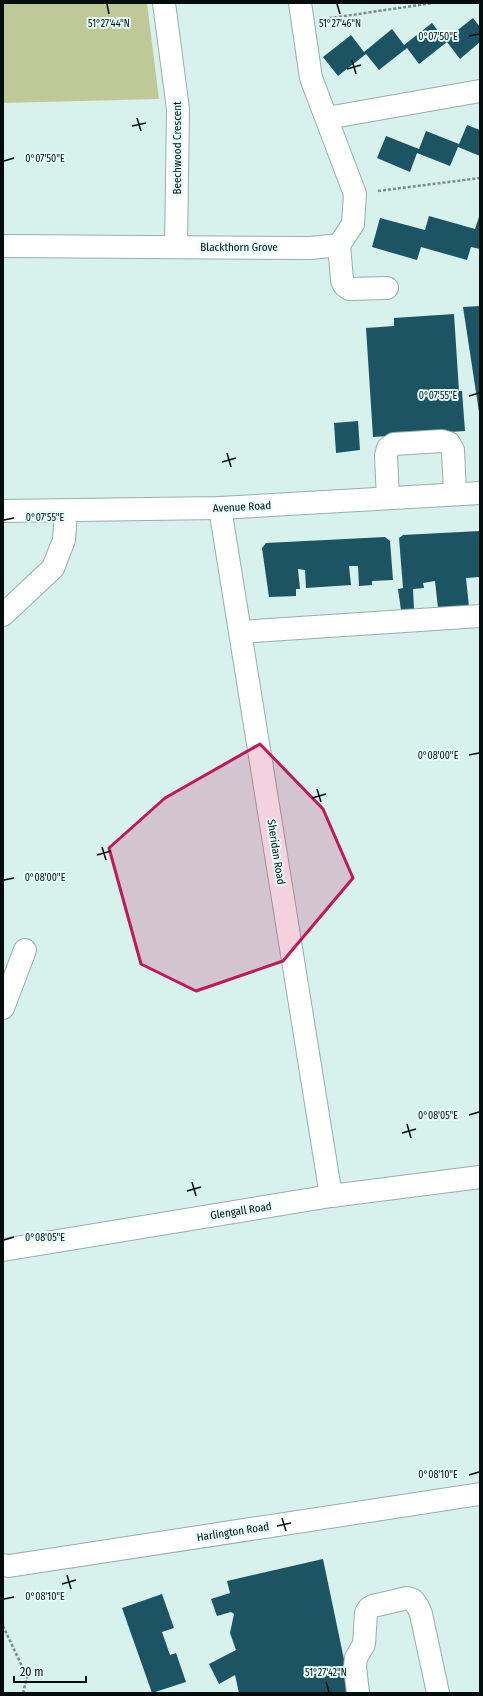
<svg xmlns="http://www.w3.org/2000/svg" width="483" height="1696" viewBox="0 0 483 1696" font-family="'Fira Sans Condensed',sans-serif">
  <rect width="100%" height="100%" fill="#d7f1ed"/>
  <polygon fill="#bfc998" points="3,3 147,3 159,99 3,103"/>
  <g fill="#1c5464">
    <polygon points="473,18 480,27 480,42 460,59 447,42 419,64 407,48 379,70 366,54 338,76 323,57 351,35 364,52 392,29 404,45 432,23 445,40"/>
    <polygon points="467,125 480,130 480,156 458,147 450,166 417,153 410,172 377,158 386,136 419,149 426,131 459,144"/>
    <polygon points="480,214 480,249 471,247 467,260 421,247 417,260 372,247 380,218 425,230 429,216 475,229"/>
    <polygon points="480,306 480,412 479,412 463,307"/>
    <polygon points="454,314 459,391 462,391 465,431 373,437 366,328 394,326 394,318"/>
    <polygon points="358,421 360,450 336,453 334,423"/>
    <polygon points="480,531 480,577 466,578 469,607 438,608 435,581 423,583 424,588 413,589 414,609 401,610 398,589 403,588 399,538 403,535"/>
    <polygon points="385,537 390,541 393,580 372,581 372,585 359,586 358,566 349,566 351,585 306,588 305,570 298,569 300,589 296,589 296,596 269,597 262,548 266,543"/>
    <polygon points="323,1559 351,1693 239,1693 235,1675 219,1684 209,1664 236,1650 230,1633 234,1614 231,1612 217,1616 211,1599 230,1593 227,1581"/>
    <polygon points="162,1594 174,1628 162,1632 170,1655 176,1653 186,1682 152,1693 122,1608"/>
  </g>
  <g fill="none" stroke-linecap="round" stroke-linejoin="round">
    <defs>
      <g id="minor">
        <polyline points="164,3 178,109 176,247"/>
        <polyline points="327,118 480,91"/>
        <polyline points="339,245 342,280 344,285 349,289 387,288"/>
        <polyline points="3,246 311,248 339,245 353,224 355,194 311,78 300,3"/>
        <polyline points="388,498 386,456 388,448 394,444 442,441 449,443 453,450 455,494"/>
        <polyline points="220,508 331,1196"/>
        <polyline points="3,511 220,508 480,493"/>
        <polyline points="3,615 53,568 64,540 66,511"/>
        <polyline points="240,632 480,616"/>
        <polyline points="3,1008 25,950"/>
        <polyline points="3,1250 331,1196 480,1177"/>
        <polyline points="3,1565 9,1566 480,1494"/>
        <polyline points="358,1693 355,1667 356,1658 364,1644 366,1613 369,1608 373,1606 407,1598 413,1600 418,1607 421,1614 438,1693"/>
      </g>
    </defs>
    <use href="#minor" stroke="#96afab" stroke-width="24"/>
    <g stroke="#7a8c8a" stroke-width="2.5" stroke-dasharray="3 2" stroke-linecap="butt">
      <polyline points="324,19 433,3"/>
      <polyline points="378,191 480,178"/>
      <polyline points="3,1626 27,1677 23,1693"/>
    </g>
    <use href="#minor" stroke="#fff" stroke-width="22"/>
  </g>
  <path fill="#c2185b" fill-opacity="0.2" stroke="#c2185b" stroke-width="3" stroke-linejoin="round" d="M260,744l63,65 30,69 -70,83 -87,30 -55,-27 -32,-116 56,-50z"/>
  <path fill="none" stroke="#050d0c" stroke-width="1.5" d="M107,4l2,10M337,4l3,10M469,36l10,-2M352,60l4,14M347,69l14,-4M137,118l4,13M132,126l14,-3M4,161l10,-3M469,396l10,-3M227,453l4,14M222,462l14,-4M4,520l10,-2M469,755l10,-2M317,789l4,13M312,798l14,-4M102,847l4,13M97,855l14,-4M4,880l10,-2M469,1115l10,-3M407,1124l4,14M402,1133l14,-4M192,1182l4,14M187,1191l14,-4M4,1240l10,-3M469,1475l10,-3M282,1518l4,13M277,1526l14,-3M67,1575l4,14M62,1584l14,-4M4,1599l10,-2M326,1682l3,10"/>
  <g text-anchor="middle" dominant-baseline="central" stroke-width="4" stroke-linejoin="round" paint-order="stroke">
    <g font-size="11" fill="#050d0c" stroke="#e4fffb">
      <text transform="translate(177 148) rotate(-90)">Beechwood Crescent</text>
      <text x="239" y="247">Blackthorn Grove</text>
      <text transform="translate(242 507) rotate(-3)">Avenue Road</text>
      <text transform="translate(276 852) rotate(81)">Sheridan Road</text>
      <text transform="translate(241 1211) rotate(-9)">Glengall Road</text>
      <text transform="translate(233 1532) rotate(-9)">Harlington Road</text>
    </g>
  </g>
  <g font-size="10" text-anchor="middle" fill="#050d0c" stroke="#e4fffb" stroke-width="4" stroke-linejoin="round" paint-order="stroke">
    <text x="109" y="27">51°27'44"N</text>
    <text x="340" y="27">51°27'46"N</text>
    <text x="438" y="40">0°07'50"E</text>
    <text x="45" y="162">0°07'50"E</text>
    <text x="438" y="399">0°07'55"E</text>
    <text x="45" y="521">0°07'55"E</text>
    <text x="438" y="759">0°08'00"E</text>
    <text x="45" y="881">0°08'00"E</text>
    <text x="438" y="1119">0°08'05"E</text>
    <text x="45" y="1241">0°08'05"E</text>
    <text x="438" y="1478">0°08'10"E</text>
    <text x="45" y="1600">0°08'10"E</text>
    <text x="326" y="1676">51°27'42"N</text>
  </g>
  <rect width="483" height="1696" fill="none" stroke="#050d0c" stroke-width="8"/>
  <path d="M14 1676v6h72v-6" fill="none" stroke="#050d0c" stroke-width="2"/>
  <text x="20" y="1676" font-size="12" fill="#050d0c" stroke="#e4fffb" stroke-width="3" paint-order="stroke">20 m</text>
</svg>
